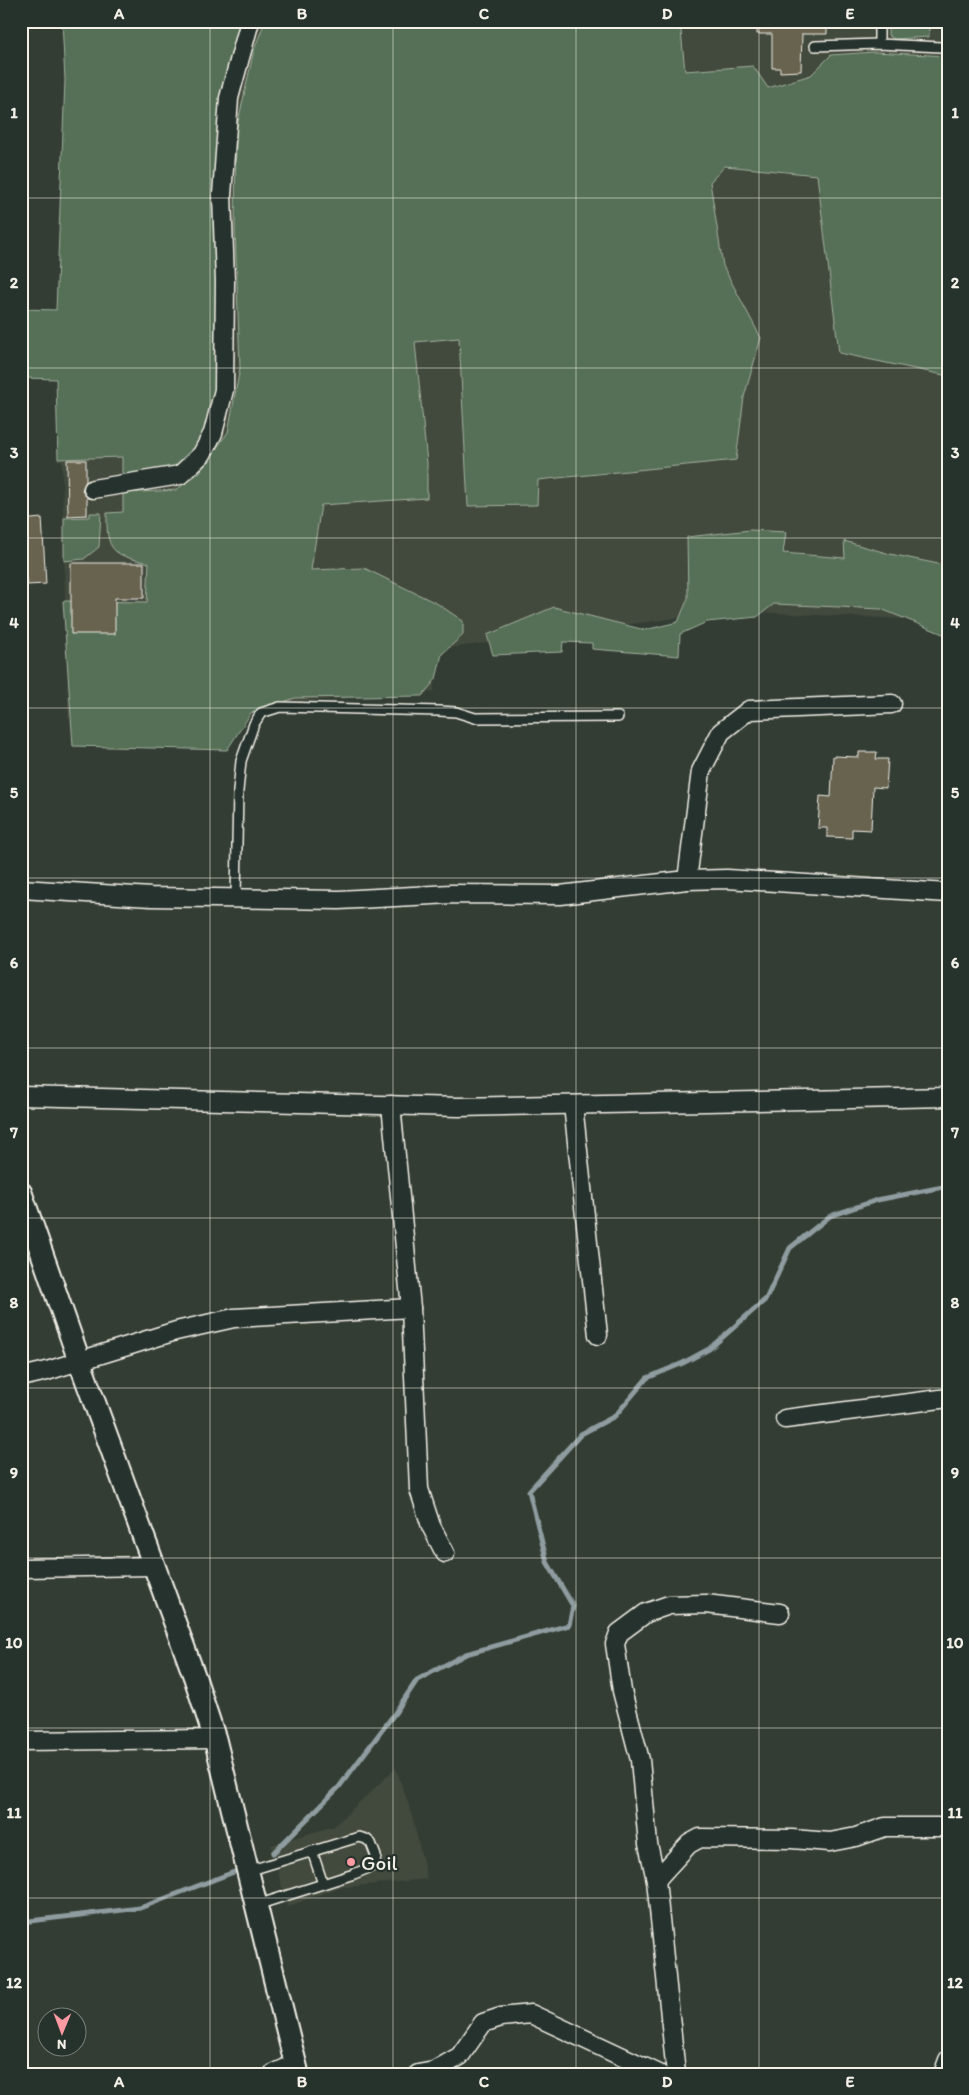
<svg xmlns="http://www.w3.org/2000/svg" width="969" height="2095" viewBox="0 0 969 2095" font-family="Itim,sans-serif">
  <rect width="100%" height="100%" fill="#333d34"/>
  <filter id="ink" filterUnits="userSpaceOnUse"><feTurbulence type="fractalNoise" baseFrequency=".02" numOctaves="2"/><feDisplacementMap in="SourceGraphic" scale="10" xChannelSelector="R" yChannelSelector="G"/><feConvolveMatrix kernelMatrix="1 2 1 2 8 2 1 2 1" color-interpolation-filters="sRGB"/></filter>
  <g filter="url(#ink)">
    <g fill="#43483c">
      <polygon points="65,21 948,21 948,621 731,611 434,650 434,692 68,718 58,303 67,83"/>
      <polygon points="396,1768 411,1811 427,1879 337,1888 287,1907 271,1845 334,1826"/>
    </g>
    <g fill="#557057" stroke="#a4b0a0">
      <polygon points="62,21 248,21 226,99 220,388 199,450 173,471 125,477 122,474 122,457 58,459 56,379 25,378 21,309 56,310 65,80"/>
      <path d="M265,21h415l5,50 68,-5 15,22 43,-13 20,-20 43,-3 74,4v320l-109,-23 -22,-178 -92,-9 -15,16 13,84 38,72 -17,59 -8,63 -198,20 -1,25 -69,1 -9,-168 -44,4 12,121v35l-106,7 -10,65 53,-2 74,36 25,17v14l-21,19 -6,25 -14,17 -127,2 -44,15 -24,37 -154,-4 -10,-145 84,1 2,-39c-37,-8 -43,-12 -42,-50l16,-1v-19l53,-3 23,-17 29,-41 12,-64 -5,-140 1,-97 18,-81z"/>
      <polygon points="888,21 929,21 929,37 894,39 888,35"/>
      <polygon points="90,513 101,513 99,547 84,559 64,561 64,518 90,517"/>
      <polygon points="750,530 786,532 783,553 845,558 844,541 890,554 948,566 948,636 881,609 774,604 757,617 707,622 680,634 679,656 592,649 592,643 563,642 562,652 493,655 487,635 554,607 645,630 678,622 688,598 687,537"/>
    </g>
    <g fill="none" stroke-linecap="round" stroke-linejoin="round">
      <g stroke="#8f9ca0" stroke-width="5">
        <polyline points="273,1853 339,1787 395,1713 417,1680 466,1654 569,1625 573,1606 547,1562 529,1491 581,1434 615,1416 647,1378 683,1363 709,1349 766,1299 790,1248 830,1216 877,1200 948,1186"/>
        <polyline points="21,1922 140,1908 234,1872"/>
      </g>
    </g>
    <g fill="#676350" stroke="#f4f1e8">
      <polygon points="757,21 827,21 827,34 802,34 801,71 780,72 780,68 772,68 772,34 757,34"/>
      <polygon points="67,460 86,460 86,481 82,490 87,497 87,515 68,516"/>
      <polygon points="42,518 46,584 27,585 26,578 21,578 21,520"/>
      <polygon points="71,563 144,563 144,598 115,598 115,634 71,634"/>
      <polygon points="859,752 877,752 876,759 888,759 886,788 873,787 871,830 852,829 852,838 827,837 827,828 818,828 820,796 831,797 833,756 859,757"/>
    </g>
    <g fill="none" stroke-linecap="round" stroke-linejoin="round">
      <defs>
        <g id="service">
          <polyline points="879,21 879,44"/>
          <polyline points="815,46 879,44 941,47"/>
          <polyline points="236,898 238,791 241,761 254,724 261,713 280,707 439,711 456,712 475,718 618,717"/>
          <polyline points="312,1851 323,1884"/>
          <polyline points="248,1871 359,1837 366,1839 371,1843 376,1856 375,1862 371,1867 354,1874 257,1905"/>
        </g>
        <g id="minor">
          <polyline points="93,489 180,475 202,454 213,433 224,390 225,281 222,195 229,98 250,21"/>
          <polyline points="687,880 701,771 721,732 749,710 892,704"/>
          <polyline points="21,889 151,897 339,900 451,894 560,895 687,880 727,879 948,893"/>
          <polyline points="21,1096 459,1107 948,1097"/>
          <polyline points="391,1105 411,1308 419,1489 431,1526 445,1553"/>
          <polyline points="573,1105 598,1335"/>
          <polyline points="21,1377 47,1371 176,1331 234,1318 411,1308"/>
          <polyline points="785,1419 948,1398"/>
          <polyline points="21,1568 153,1566"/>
          <polyline points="21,1741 215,1739"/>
          <polyline points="656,1880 689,1844 700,1838 792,1839 830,1842 856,1837 885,1827 948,1827"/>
          <polyline points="273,2074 297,2063"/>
          <polyline points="418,2074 434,2071 460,2056 483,2023 501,2017 531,2014 659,2074"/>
          <polyline points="676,2074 656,1880 648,1844 640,1760 622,1691 615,1644 619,1633 646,1613 669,1605 706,1604 780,1613"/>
          <polyline points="943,2074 948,2060"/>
        </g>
        <polyline id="tertiary" points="21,1193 79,1360 195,1678 215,1739 298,2074"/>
      </defs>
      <use href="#service" stroke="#f4f1e8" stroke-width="12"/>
      <use href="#minor" stroke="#f4f1e8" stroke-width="21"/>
      <use href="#tertiary" stroke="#f4f1e8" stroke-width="25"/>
      <use href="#service" stroke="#26332d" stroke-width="9"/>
      <use href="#minor" stroke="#26332d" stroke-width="18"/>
      <use href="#tertiary" stroke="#26332d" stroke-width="21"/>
    </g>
  </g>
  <path fill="none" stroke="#f4f1e8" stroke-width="1" stroke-opacity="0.55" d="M210,21v2053M393,21v2053M576,21v2053M759,21v2053M21,198h927M21,368h927M21,538h927M21,708h927M21,878h927M21,1048h927M21,1218h927M21,1388h927M21,1558h927M21,1728h927M21,1898h927"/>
  <circle fill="#ff9aa2" stroke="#26332d" stroke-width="2" cx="351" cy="1862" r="5"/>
  <g text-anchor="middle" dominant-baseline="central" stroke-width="4.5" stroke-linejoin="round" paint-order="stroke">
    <g font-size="21" fill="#f4f1e8" stroke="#26332d" text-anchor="start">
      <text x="361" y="1862">Goil</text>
    </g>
  </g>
  <rect width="969" height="2095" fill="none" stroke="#26332d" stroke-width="55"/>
  <g transform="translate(62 2032) rotate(181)"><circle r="24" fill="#26332d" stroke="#787f78"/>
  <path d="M0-4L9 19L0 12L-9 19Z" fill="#ff9aa2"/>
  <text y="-8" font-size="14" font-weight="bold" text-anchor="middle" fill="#f4f1e8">N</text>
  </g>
  <rect x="28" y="28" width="914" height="2040" fill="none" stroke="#f4f1e8" stroke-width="2"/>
  <g font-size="16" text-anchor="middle" font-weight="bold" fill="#f4f1e8">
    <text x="119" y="19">A</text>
    <text x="302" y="19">B</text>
    <text x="484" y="19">C</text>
    <text x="667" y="19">D</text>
    <text x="850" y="19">E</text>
    <text x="14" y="118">1</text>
    <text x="955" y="118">1</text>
    <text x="14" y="288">2</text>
    <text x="955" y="288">2</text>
    <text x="14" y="458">3</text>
    <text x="955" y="458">3</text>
    <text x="14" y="628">4</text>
    <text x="955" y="628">4</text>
    <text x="14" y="798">5</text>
    <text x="955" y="798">5</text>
    <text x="14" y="968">6</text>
    <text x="955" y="968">6</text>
    <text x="14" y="1138">7</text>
    <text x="955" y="1138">7</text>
    <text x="14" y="1308">8</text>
    <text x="955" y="1308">8</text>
    <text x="14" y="1478">9</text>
    <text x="955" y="1478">9</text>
    <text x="14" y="1648">10</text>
    <text x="955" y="1648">10</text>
    <text x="14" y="1818">11</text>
    <text x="955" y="1818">11</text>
    <text x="14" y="1988">12</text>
    <text x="955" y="1988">12</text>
    <text x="119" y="2087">A</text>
    <text x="302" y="2087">B</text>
    <text x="484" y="2087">C</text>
    <text x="667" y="2087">D</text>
    <text x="850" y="2087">E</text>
  </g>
</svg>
